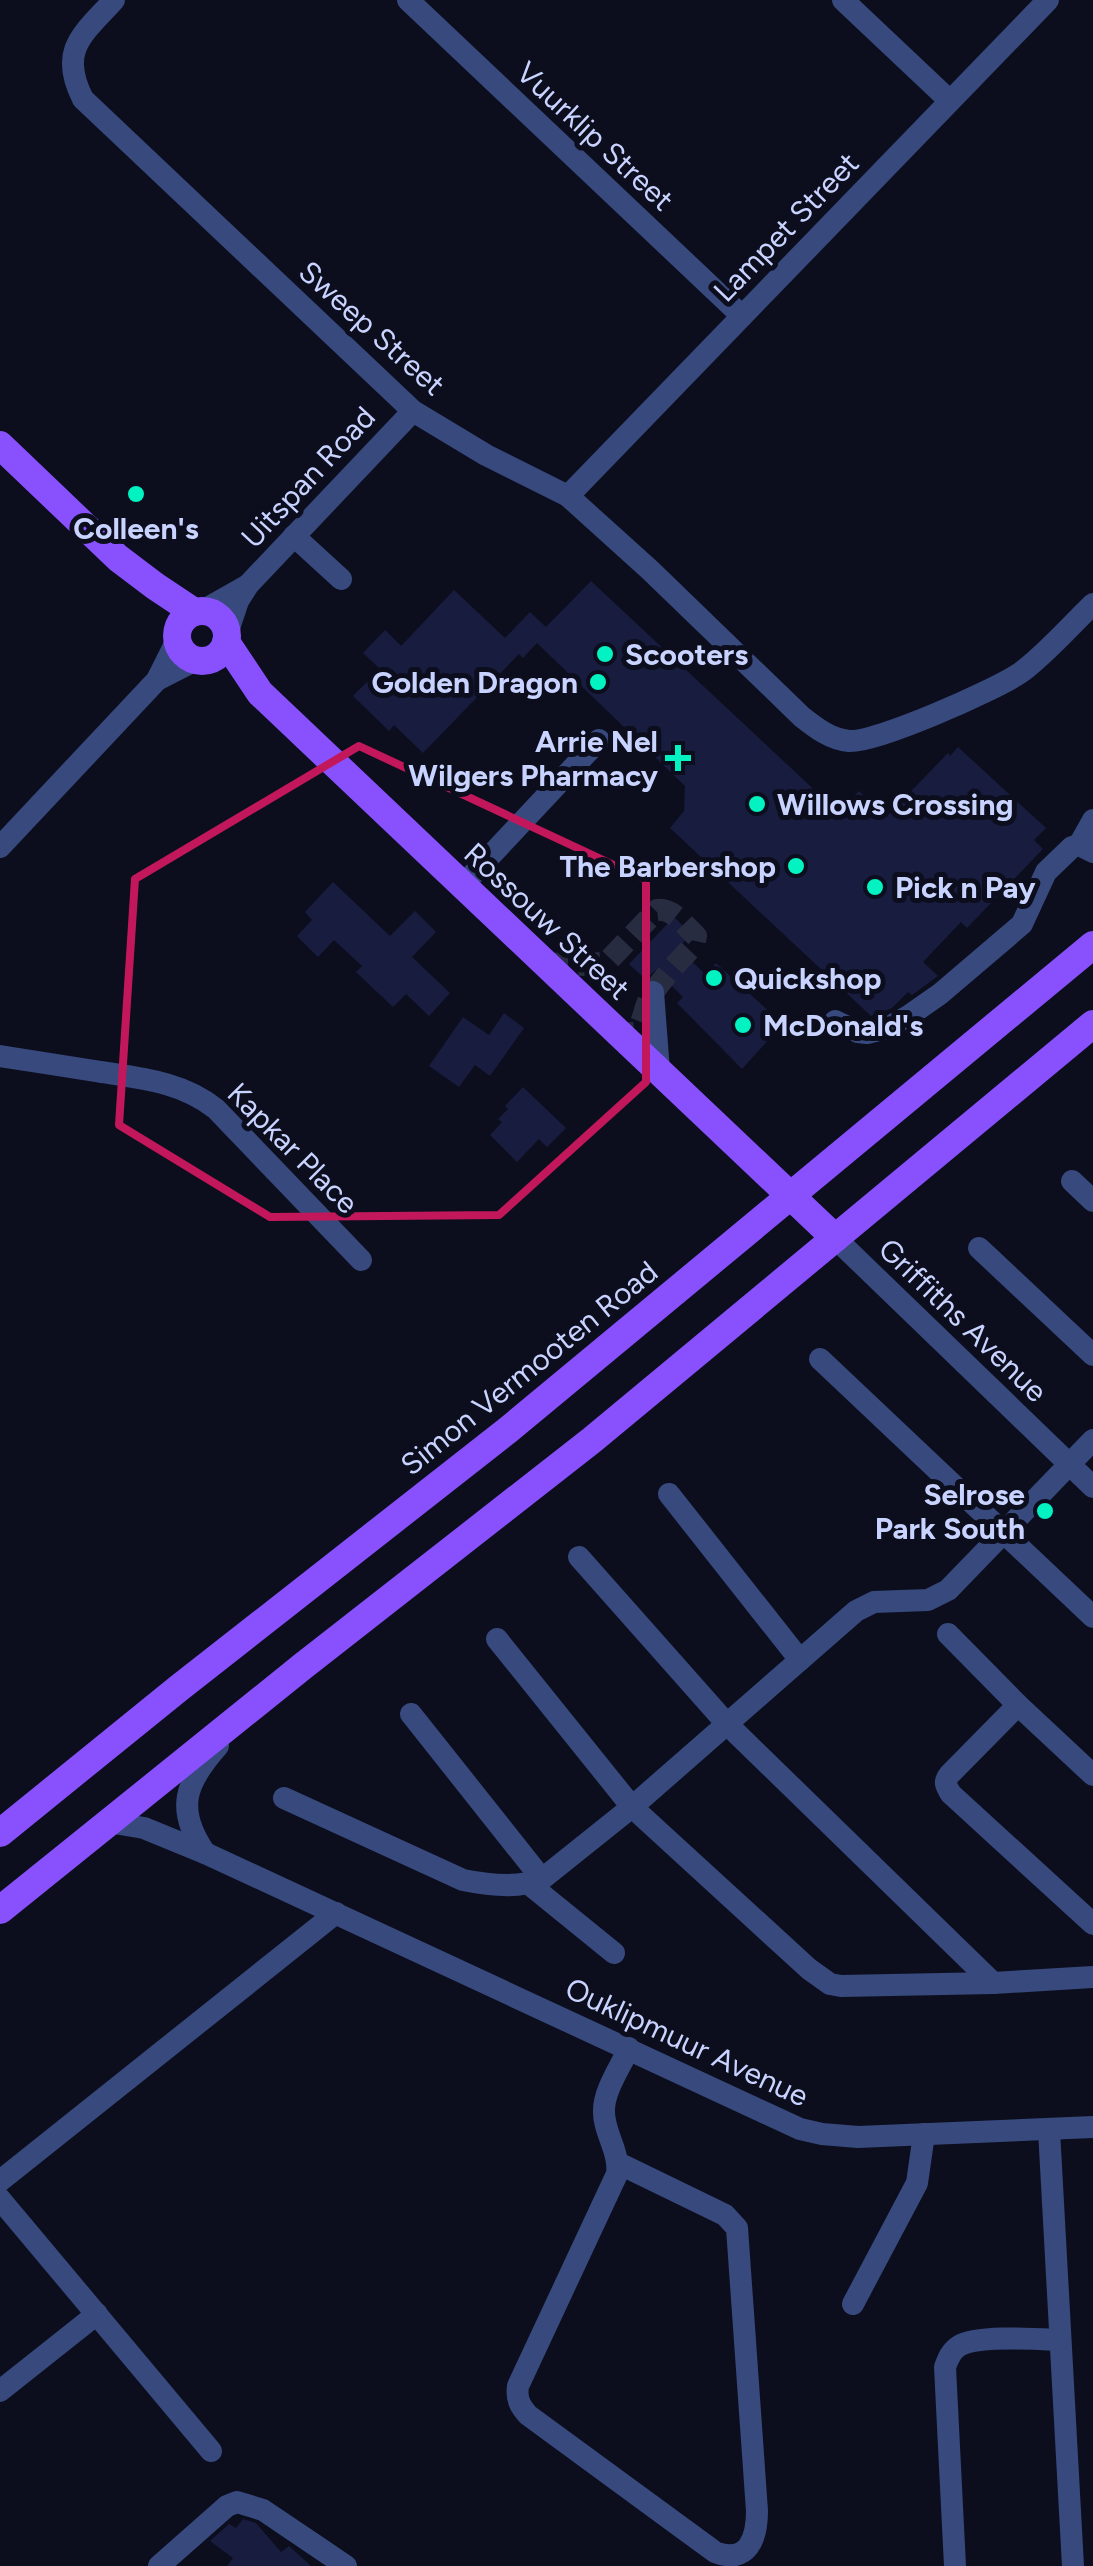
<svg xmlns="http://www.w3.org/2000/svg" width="1093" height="2566" viewBox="0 0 1093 2566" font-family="Figtree,sans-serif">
  <rect width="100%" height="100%" fill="#0c0e1e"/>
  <g fill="#181c3e">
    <polygon points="591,581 838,812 859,791 886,817 948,753 950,756 958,747 1046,828 1034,840 1043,849 967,928 961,922 923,962 938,976 912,995 908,992 892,1008 871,1016 670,828 684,811 685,786 537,643 523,658 519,654 423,753 394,725 389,731 353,696 380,669 363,653 385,630 401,646 454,590 505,638 530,612 546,627"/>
    <polygon points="333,882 390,936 415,911 436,932 412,957 450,993 429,1016 406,994 393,1007 356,972 362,966 334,940 318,957 297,936 312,920 305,912"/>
    <polygon points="674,917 691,934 678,948 705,974 716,963 783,1024 742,1069 677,1003 683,997 656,970 645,979 629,964"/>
    <polygon points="504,1013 524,1028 490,1076 475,1065 459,1087 429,1066 463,1017 489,1035"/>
    <polygon points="523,1087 566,1128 547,1147 539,1139 517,1162 490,1135 502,1122 498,1119 508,1109 505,1106"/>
    <polygon points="243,2519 256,2523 281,2552 289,2546 311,2566 227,2566 233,2558 210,2541 229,2524 236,2528"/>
  </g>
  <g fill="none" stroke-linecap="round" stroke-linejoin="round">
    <path stroke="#282c40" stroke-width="22" stroke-dasharray="22 11" stroke-linecap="butt" d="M546,963l39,2 22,-3 50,-52c16,-2 27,15 39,26l-2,9c-15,16 -31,32 -43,51 -8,12 -6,26 -17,37l-14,1"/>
    <g stroke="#37497d" stroke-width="22">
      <path d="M114,0c-31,34 -56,50 -31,99l330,312 73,44 82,41 82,74 152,147c14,11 28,22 47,24 27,2 146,-51 171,-68 23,-16 52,-49 73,-69"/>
      <polyline points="408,0 742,316"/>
      <polyline points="843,0 950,101"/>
      <polyline points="568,496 1048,0"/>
      <polyline points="294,536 341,579"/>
      <polyline points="202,611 248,585"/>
      <polyline points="227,634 238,601 248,585 413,411"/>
      <polyline points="157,680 196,660"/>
      <polyline points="1079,845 1093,820"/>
      <polyline points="0,847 157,680 177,640"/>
      <polyline points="463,885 599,740"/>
      <polyline points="653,992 659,1071"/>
      <polyline points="835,1021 858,1032 867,1033 887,1028 907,1017 940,994 1022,924 1046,872 1072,847 1079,845 1093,852"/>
      <path d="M0,1056c32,5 63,10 95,15 43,7 86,10 121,38l145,151"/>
      <polyline points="1072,1181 1093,1201"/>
      <polyline points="835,1238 1093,1487"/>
      <polyline points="979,1248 1093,1355"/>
      <polyline points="820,1359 1093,1617"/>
      <polyline points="669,1494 800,1660"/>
      <polyline points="579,1557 727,1724 993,1983"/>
      <polyline points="948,1634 1018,1705 1093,1775"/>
      <polyline points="497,1639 632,1807 809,1969 830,1984 841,1986 993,1983 1093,1977"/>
      <path d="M1018,1705l-68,69c-7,8 -4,12 1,20l142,130"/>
      <polyline points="411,1714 542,1879"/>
      <path d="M284,1798l179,82c25,5 55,9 79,-1l90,-72 224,-196 18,-9 54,-2 20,-10 145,-150"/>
      <polyline points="108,1822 144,1828 205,1853 800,2129 822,2134 858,2137 1093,2127"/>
      <path d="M205,1853c-30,-44 -20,-70 13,-107"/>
      <polyline points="529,1884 614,1953"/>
      <polyline points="1049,2130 1073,2566"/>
      <path d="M618,2163l107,52 12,13 20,283c0,27 -9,54 -42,41l-187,-137c-8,-9 -12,-16 -10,-29l99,-212c3,-23 -14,-42 -13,-64 0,-20 17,-44 25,-62"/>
      <polyline points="0,2181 336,1913"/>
      <polyline points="0,2199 211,2451"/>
      <polyline points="853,2304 917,2183 924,2134"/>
      <polyline points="0,2391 97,2314"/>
      <polyline points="159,2566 227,2506 237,2502 263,2510 346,2566"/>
      <path d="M955,2566l-10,-199c3,-8 6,-16 14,-21 17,-11 78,-7 100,-6"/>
    </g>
    <g stroke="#8951fe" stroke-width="28">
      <polyline points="0,445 118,558 155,586 194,612"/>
      <circle cx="202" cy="636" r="25"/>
      <polyline points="226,642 260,693 835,1238"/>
      <polyline points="0,1833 179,1688 508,1430 1093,945"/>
      <polyline points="0,1910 303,1666 592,1440 1093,1024"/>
    </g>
  </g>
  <path fill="none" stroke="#c2185b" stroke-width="8" stroke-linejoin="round" d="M359,746l287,134v202l-147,133 -229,2 -151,-92 16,-246z"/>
  <g fill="#02f2c1" stroke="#0c0e1e" stroke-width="4">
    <circle cx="136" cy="494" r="10"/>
    <circle cx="605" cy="654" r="10"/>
    <circle cx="598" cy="682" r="10"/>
    <path d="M673 743h10v10h10v10h-10v10h-10v-10h-10v-10h10z"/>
    <circle cx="757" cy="804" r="10"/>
    <circle cx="796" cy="866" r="10"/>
    <circle cx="875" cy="887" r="10"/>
    <circle cx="714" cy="978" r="10"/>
    <circle cx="743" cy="1025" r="10"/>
    <circle cx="1045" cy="1511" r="10"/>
  </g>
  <g text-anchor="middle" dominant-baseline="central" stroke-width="10" stroke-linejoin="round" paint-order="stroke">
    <g font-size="30" fill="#c9d3ff" stroke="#0c0e1e">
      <text transform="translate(595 136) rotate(43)">Vuurklip Street</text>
      <text transform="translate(786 227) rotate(-46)">Lampet Street</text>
      <text transform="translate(372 328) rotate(42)">Sweep Street</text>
      <text transform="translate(308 477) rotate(-47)">Uitspan Road</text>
      <text transform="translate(547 921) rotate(43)">Rossouw Street</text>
      <text transform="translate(293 1148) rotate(45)">Kapkar Place</text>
      <text transform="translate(963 1320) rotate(44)">Griffiths Avenue</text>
      <text transform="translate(529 1368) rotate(-39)">Simon Vermooten Road</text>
      <text transform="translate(687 2042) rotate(25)">Ouklipmuur Avenue</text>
    </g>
    <g font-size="30" font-weight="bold" fill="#c9d3ff" stroke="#0c0e1e" text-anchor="start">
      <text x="136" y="528" text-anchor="middle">Colleen's</text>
      <text x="625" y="654">Scooters</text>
      <text x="578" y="682" text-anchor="end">Golden Dragon</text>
      <text x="658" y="741" text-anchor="end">Arrie Nel<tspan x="658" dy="34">Wilgers Pharmacy</tspan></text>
      <text x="777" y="804">Willows Crossing</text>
      <text x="776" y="866" text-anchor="end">The Barbershop</text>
      <text x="895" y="887">Pick n Pay</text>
      <text x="734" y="978">Quickshop</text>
      <text x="763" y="1025">McDonald's</text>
      <text x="1025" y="1494" text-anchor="end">Selrose<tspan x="1025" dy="34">Park South</tspan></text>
    </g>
  </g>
</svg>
